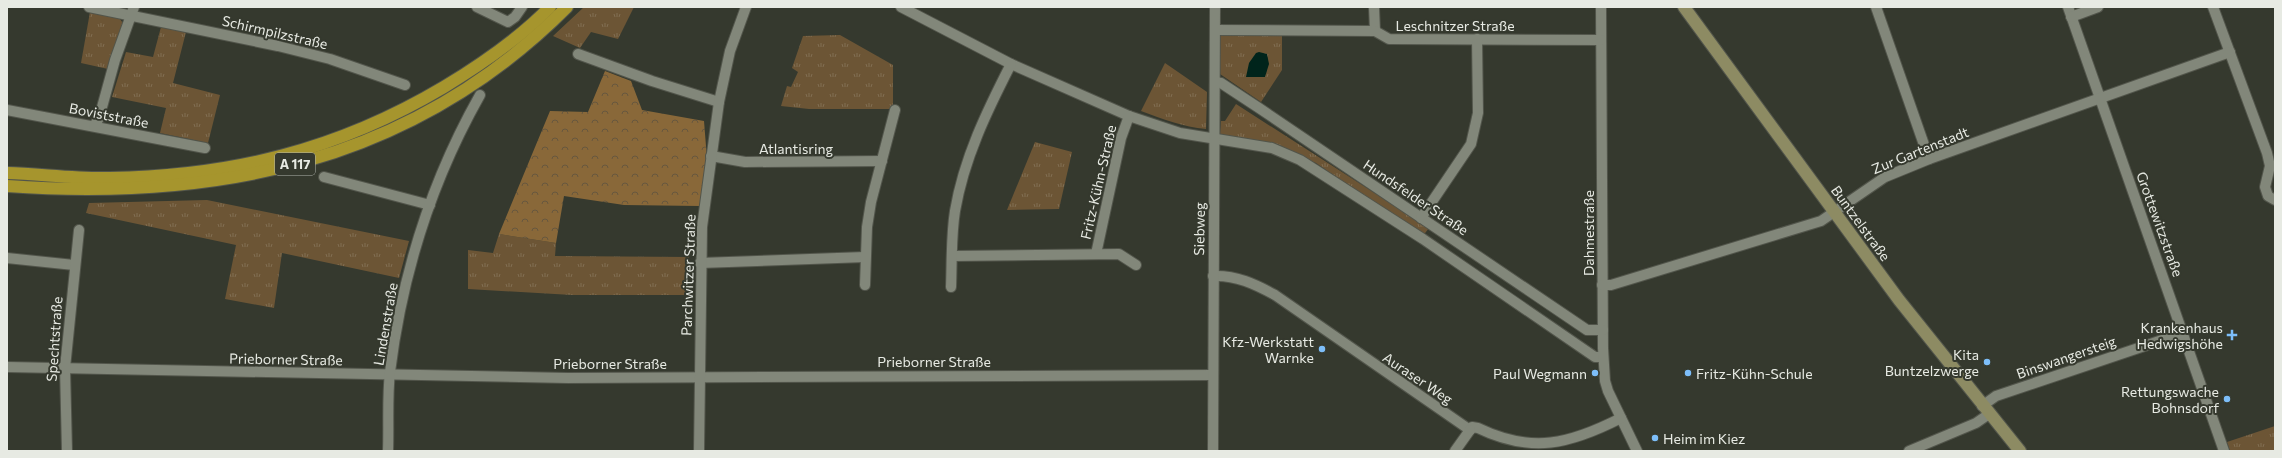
<svg xmlns="http://www.w3.org/2000/svg" width="2282" height="458" viewBox="0 0 2282 458" font-family="Commissioner,sans-serif">
  <defs>
    <pattern id="grass-tufts" width="24" height="20" patternUnits="userSpaceOnUse"><rect width="24" height="20" fill="#6c5535"/><path d="M3 7l-1-3M5 7V3M7 7l1-3M15 17l-1-3M17 17v-4M19 17l1-3" fill="none" stroke="#816e52"/></pattern>
    <pattern id="forest-crowns" width="20" height="18" patternUnits="userSpaceOnUse"><rect width="20" height="18" fill="#896839"/><path d="M2 6a3 3 0 1 1 6 0M12 15a3 3 0 1 1 6 0" fill="none" stroke="#67573e"/></pattern>
  </defs>
  <rect width="100%" height="100%" fill="#35392e"/>
  <g fill="url(#grass-tufts)">
    <polygon points="584,7 634,7 618,39 591,32 580,48 553,36"/>
    <polygon points="90,12 119,18 123,23 108,69 81,63"/>
    <polygon points="161,27 186,32 173,83 220,95 208,143 160,133 166,108 112,97 126,52 153,57"/>
    <polygon points="840,35 893,65 893,109 809,109 781,106 787,86 791,87 798,72 792,68 803,36"/>
    <polygon points="1220,36 1282,36 1282,70 1261,102 1220,74"/>
    <path d="M1165,63l42,29 -1,37c-23,-2 -43,-10 -65,-18z"/>
    <polygon points="1236,104 1429,228 1422,237 1316,163 1275,147 1220,134 1221,121 1225,121"/>
    <polygon points="1035,142 1072,152 1059,209 1007,210"/>
    <polygon points="207,200 409,241 399,278 282,253 274,308 225,299 236,245 86,213 89,203"/>
    <polygon points="499,234 556,243 555,256 689,257 689,295 572,295 468,289 468,250 493,253"/>
    <polygon points="2275,426 2275,451 2230,451 2227,442"/>
  </g>
  <polygon fill="url(#forest-crowns)" points="605,71 631,81 642,110 704,121 707,159 700,206 624,205 564,196 556,243 499,234 550,111 588,112"/>
  <polygon fill="#00241b" points="1259,52 1267,54 1269,64 1265,77 1246,77 1249,63 1256,53"/>
  <g fill="none" stroke-linecap="round" stroke-linejoin="round">
    <defs>
      <g id="street">
        <polyline points="89,7 278,46 330,59 405,85"/>
        <polyline points="477,7 508,22 515,17 522,7"/>
        <polyline points="901,7 1011,64 1129,116 1180,133 1272,148 1300,160 1423,239 1595,357 1603,357"/>
        <polyline points="1374,7 1375,31"/>
        <polyline points="1601,7 1603,348 1605,381 1608,391 1637,451"/>
        <polyline points="1876,7 1929,159"/>
        <polyline points="2068,7 2224,451"/>
        <polyline points="2213,7 2267,153 2270,166 2265,187 2268,196 2275,200"/>
        <polyline points="2071,17 2098,7"/>
        <polyline points="1215,30 1375,31 1389,39 1601,40"/>
        <polyline points="578,54 652,81 719,102"/>
        <polyline points="1215,82 1221,83 1259,108 1587,330 1603,330"/>
        <polyline points="7,110 205,148"/>
        <polyline points="94,126 99,118 115,60 134,7"/>
        <polyline points="711,156 745,162 882,161"/>
        <polyline points="324,177 430,205"/>
        <polyline points="1421,218 1471,144 1478,113 1477,39"/>
        <polyline points="1096,254 1121,138 1129,116"/>
        <polyline points="953,256 1119,254 1136,265"/>
        <polyline points="7,258 74,265"/>
        <polyline points="700,263 865,257"/>
        <path d="M1213,276c23,-1 42,8 62,19l195,135"/>
        <polyline points="865,285 867,227 871,202 895,110"/>
        <polyline points="1602,285 1611,285 1821,221 1885,177 1929,159 2230,52"/>
        <path d="M951,287c1,-25 0,-51 4,-76 9,-53 32,-100 56,-147"/>
        <polyline points="7,367 568,378 1213,375"/>
        <polyline points="1982,406 1996,396 2183,333"/>
        <path d="M1470,430l2,-3 6,1c54,26 92,16 143,-10"/>
        <polyline points="67,451 65,368 79,230"/>
        <path d="M388,451c1,-26 -1,-53 2,-79 12,-97 42,-192 90,-277"/>
        <polyline points="699,451 702,227 719,102 730,51 746,7"/>
        <polyline points="1213,451 1215,7"/>
        <polyline points="1455,451 1470,430"/>
        <polyline points="1909,451 1976,423 1989,414"/>
      </g>
      <polyline id="secondary" points="1684,7 1899,300 2020,451"/>
      <g id="highway">
        <path d="M7,173c34,1 69,6 103,5 122,-2 228,-28 334,-91 38,-23 75,-48 106,-80"/>
        <path d="M7,186c212,15 405,-24 560,-179"/>
      </g>
    </defs>
    <use href="#street" stroke="#52554b" stroke-width="12"/>
    <use href="#secondary" stroke="#52554b" stroke-width="14"/>
    <use href="#highway" stroke="#52554b" stroke-width="14"/>
    <use href="#street" stroke="#82877a" stroke-width="10"/>
    <use href="#secondary" stroke="#8d8b63" stroke-width="12"/>
    <use href="#highway" stroke="#a6952d" stroke-width="12"/>
  </g>
  <g fill="#7dbef9" stroke="#35392e" stroke-width="1.5">
    <path d="M2230 329h4v4h4v4h-4v4h-4v-4h-4v-4h4z"/>
    <circle cx="1322" cy="349" r="4"/>
    <circle cx="1987" cy="362" r="4"/>
    <circle cx="1595" cy="373" r="4"/>
    <circle cx="1688" cy="373" r="4"/>
    <circle cx="2227" cy="399" r="4"/>
    <circle cx="1655" cy="438" r="4"/>
  </g>
  <g text-anchor="middle" dominant-baseline="central" stroke-width="4" stroke-linejoin="round" paint-order="stroke">
    <rect fill="#35392e" stroke="#b2b5ad" stroke-width="1" x="275" y="153" width="40" height="22" rx="3"/>
    <g font-size="13" font-weight="bold" fill="#e7eae3">
      <text x="295" y="164">A 117</text>
    </g>
    <g font-size="14" fill="#e7eae3" stroke="#35392e">
      <text x="1455" y="25">Leschnitzer Straße</text>
      <text transform="translate(275 32) rotate(13)">Schirmpilzstraße</text>
      <text transform="translate(109 115) rotate(11)">Boviststraße</text>
      <text x="796" y="148">Atlantisring</text>
      <text transform="translate(1920 150) rotate(-22)">Zur Gartenstadt</text>
      <text transform="translate(1098 182) rotate(-77)">Fritz-Kühn-Straße</text>
      <text transform="translate(1416 197) rotate(34)">Hundsfelder Straße</text>
      <text transform="translate(1861 223) rotate(54)">Buntzelstraße</text>
      <text transform="translate(2160 224) rotate(70)">Grottewitzstraße</text>
      <text transform="translate(1199 229) rotate(-89)">Siebweg</text>
      <text transform="translate(1588 233) rotate(-90)">Dahmestraße</text>
      <text transform="translate(688 275) rotate(-88)">Parchwitzer Straße</text>
      <text transform="translate(385 324) rotate(-80)">Lindenstraße</text>
      <text transform="translate(54 339) rotate(-86)">Spechtstraße</text>
      <text transform="translate(2066 357) rotate(-19)">Binswangersteig</text>
      <text transform="translate(286 359) rotate(1)">Prieborner Straße</text>
      <text x="934" y="361">Prieborner Straße</text>
      <text x="610" y="363">Prieborner Straße</text>
      <text transform="translate(1418 378) rotate(34)">Auraser Weg</text>
    </g>
    <g font-size="14" fill="#e7eae3" stroke="#35392e" text-anchor="end">
      <text x="2223" y="327">Krankenhaus<tspan x="2223" dy="16">Hedwigshöhe</tspan></text>
      <text x="1314" y="341">Kfz-Werkstatt<tspan x="1314" dy="16">Warnke</tspan></text>
      <text x="1979" y="354">Kita<tspan x="1979" dy="16">Buntzelzwerge</tspan></text>
      <text x="1587" y="373">Paul Wegmann</text>
      <text x="1696" y="373" text-anchor="start">Fritz-Kühn-Schule</text>
      <text x="2219" y="391">Rettungswache<tspan x="2219" dy="16">Bohnsdorf</tspan></text>
      <text x="1663" y="438" text-anchor="start">Heim im Kiez</text>
    </g>
  </g>
  <rect width="2282" height="458" fill="none" stroke="#e7eae3" stroke-width="16"/>
</svg>
